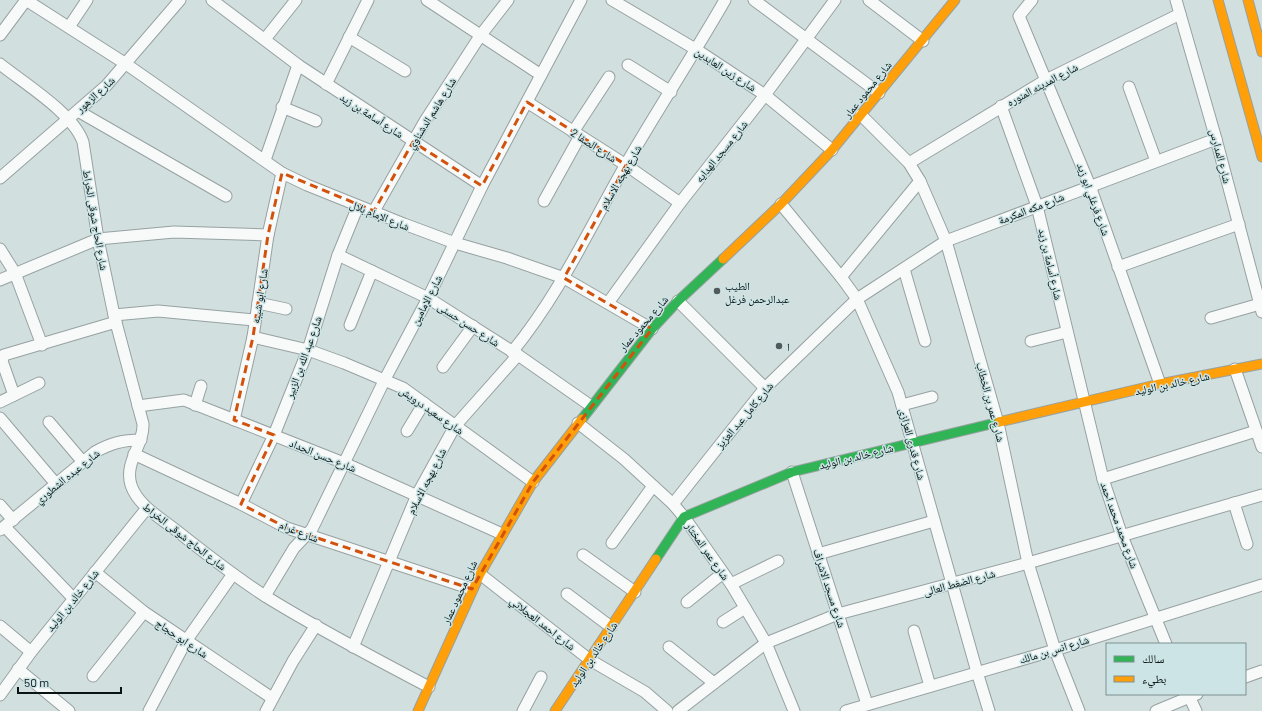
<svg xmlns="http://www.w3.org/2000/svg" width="1262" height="711" viewBox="0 0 1262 711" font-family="Barlow,'Noto Naskh Arabic',sans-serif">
  <rect width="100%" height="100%" fill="#d2dfdf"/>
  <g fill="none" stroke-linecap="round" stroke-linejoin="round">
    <defs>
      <g id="street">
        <polyline points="26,0 126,64 282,173 307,185 404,224 455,243 507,258 564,278 652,329"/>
        <polyline points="212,0 298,65 482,186"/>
        <polyline points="427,0 541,75"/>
        <polyline points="612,0 697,50 765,95 832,150"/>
        <polyline points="754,0 879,93"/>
        <polyline points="869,0 923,41"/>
        <polyline points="1032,0 1019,16 1090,186 1160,384"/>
        <polyline points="1176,0 1216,139 1262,312"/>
        <polyline points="69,27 87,0"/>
        <polyline points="0,35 26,0"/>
        <polyline points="349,37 405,71"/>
        <polyline points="265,39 296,0"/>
        <path d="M0,64c25,20 73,49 83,78l15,97 16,76 29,109c1,21 -19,38 -12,61 7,21 30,33 46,46 29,23 57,45 88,65 53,33 109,62 164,91"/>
        <polyline points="628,65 671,92"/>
        <polyline points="326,84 368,0"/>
        <polyline points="1129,87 1156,161"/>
        <polyline points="527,102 626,165 680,203"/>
        <polyline points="1001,106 1037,206 1103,479 1122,536 1166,644"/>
        <polyline points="282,107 316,121"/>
        <polyline points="78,111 226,196"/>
        <polyline points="861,115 909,163 920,181 946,241 998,423 1028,563 1055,650 1079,711"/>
        <polyline points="573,132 609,77"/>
        <polyline points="265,160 298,65"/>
        <polyline points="909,163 1046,80 1180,14"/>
        <polyline points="0,178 106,86 180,0"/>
        <polyline points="544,201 580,136"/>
        <polyline points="781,204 841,277 857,299 898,392 977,672 989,711"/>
        <polyline points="374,211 425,121 480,36 508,0"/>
        <polyline points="0,249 15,273 42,345"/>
        <polyline points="338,255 428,298 518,355 591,406"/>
        <polyline points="1118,267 1239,224"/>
        <polyline points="904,269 925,341"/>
        <polyline points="841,277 920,181"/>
        <polyline points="0,280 98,239 174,232 268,235"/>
        <polyline points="678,301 765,388"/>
        <polyline points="258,303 286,309"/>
        <polyline points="608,303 680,203 765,95 835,0"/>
        <polyline points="114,315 158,311 254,320"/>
        <polyline points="1211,318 1260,304"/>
        <polyline points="350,325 372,271"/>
        <polyline points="253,337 308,350 344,363 403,388 533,482"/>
        <polyline points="1031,341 1067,332"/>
        <path d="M512,352c47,-57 77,-123 113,-186 32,-56 68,-110 100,-166"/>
        <polyline points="443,367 473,326"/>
        <polyline points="1235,369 1262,447"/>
        <polyline points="14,395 2,361 4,355 116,322"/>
        <polyline points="0,402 39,383"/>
        <polyline points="195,405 201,386"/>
        <polyline points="902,405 932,397"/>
        <polyline points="138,406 184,400 344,463 502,534"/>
        <polyline points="0,418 56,484"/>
        <polyline points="234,420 253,337 268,235 282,173"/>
        <polyline points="49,422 83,462"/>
        <polyline points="578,423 624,459 673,504 684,517 731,584 766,643 794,711"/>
        <polyline points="407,431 424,403"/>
        <polyline points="134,454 241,504 287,528 472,589"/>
        <polyline points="792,472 867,704"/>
        <polyline points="1103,479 1256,431"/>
        <polyline points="1234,503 1247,544"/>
        <polyline points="241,504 274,435 308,350 338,255 358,206"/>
        <polyline points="673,504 765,388 857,299 946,241 1216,139"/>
        <polyline points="0,505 13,520"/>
        <polyline points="5,527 74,599"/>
        <path d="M0,530l95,-78c16,-9 28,-12 46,-12"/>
        <polyline points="612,543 653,486"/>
        <polyline points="818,554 934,521"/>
        <polyline points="583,555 635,592"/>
        <polyline points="95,572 144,612 272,698"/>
        <polyline points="480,574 590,660 645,692 667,711"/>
        <polyline points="731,584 778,561"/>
        <polyline points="567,594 611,627"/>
        <polyline points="265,596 294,548 312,529 385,379 428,298 482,186 581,0"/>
        <polyline points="687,602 723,573"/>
        <polyline points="723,622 745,608"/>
        <polyline points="0,626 31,652"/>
        <polyline points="914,631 930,686"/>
        <polyline points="353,647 417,495 455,426 518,355"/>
        <polyline points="669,647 714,683"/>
        <polyline points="18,669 69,711"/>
        <polyline points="93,676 144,612"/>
        <polyline points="1245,677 1262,671"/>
        <polyline points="1188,694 1196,711"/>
        <polyline points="0,695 31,652 147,508"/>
        <polyline points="149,711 186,641 233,574"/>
        <polyline points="266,711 293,661 316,625"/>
        <polyline points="523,711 541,677"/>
        <polyline points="678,711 766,643 838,614 1028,563 1262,495"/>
        <polyline points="846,711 1055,650 1262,585"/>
        <polyline points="1156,711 1197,694"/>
      </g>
      <g id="fast">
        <polyline points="582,419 652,329 678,301 723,259"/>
        <polyline points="656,559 684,517 792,472 999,422"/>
      </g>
      <g id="slow">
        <polyline points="1218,0 1262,157"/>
        <polyline points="1248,0 1262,52"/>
        <polyline points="723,259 781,204 832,150 955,0"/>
        <polyline points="999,422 1160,384 1262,364"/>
        <polyline points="418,711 480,574 533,482 582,419"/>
        <polyline points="555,711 656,559"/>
      </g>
    </defs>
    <use href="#street" stroke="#97a1a1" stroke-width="13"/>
    <use href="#fast" stroke="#97a1a1" stroke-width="11"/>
    <use href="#slow" stroke="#97a1a1" stroke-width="11"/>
    <use href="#street" stroke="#f8fafa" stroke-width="11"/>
    <use href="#fast" stroke="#30b455" stroke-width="9"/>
    <use href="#slow" stroke="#ff9f0a" stroke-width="9"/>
  </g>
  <path fill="none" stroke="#d2520d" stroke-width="3" stroke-dasharray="8 5" stroke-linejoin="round" d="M527,102l99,63 -62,113 88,51 -119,153 -61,107 -185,-61 -46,-24 33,-69 -40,-15 19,-83 15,-102 14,-62 92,38 39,-69 69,44z"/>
  <g fill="#505a5a" stroke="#cce4e5" stroke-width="1.5">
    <circle cx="717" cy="291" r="4"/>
    <circle cx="779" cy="346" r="4"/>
  </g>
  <g text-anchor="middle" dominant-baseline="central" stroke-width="3" stroke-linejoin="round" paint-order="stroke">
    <g font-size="11" fill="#0a1313" stroke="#cce4e5">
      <text transform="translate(726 69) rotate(33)">شارع زين العابدين</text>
      <text transform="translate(1042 84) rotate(-28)">شارع المدينه المنوره</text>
      <text transform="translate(867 89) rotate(-51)">شارع محمود عمار</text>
      <text transform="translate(95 94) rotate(-42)">شارع الزهور</text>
      <text transform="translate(431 113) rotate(-58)">شارع هاشم الدشناوي</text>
      <text transform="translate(372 115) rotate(33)">شارع أسامة بن زيد</text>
      <text transform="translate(594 145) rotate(33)">شارع الصفا 2</text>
      <text transform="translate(721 151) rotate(-51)">شارع مسجد الهدايه</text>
      <text transform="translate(1221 156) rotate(75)">شارع المدارس</text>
      <text transform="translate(620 177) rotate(-60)">شارع بهجه الاسلام</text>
      <text transform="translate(1094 199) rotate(70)">شارع فرغلي ابو زيد</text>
      <text transform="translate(1031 208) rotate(-21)">شارع مكه المكرمة</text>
      <text transform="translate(380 215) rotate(22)">شارع الإمام بلال</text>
      <text transform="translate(96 220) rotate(80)">شارع الحاج شوقى الخراط</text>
      <text transform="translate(1051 264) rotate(77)">شارع أسامة بن زيد</text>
      <text transform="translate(259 296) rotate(-81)">شارع ابو شيبه</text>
      <text transform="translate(426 300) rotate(-63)">شارع الإمامين</text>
      <text transform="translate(643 323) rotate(-49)">شارع محمود عمار</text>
      <text transform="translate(469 324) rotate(33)">شارع حسن حسنى</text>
      <text transform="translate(303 357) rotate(-70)">شارع عبد الله بن الزبير</text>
      <text transform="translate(1172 383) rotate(-12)">شارع خالد بن الوليد</text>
      <text transform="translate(991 402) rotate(75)">شارع عمر بن الخطاب</text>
      <text transform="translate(432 410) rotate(35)">شارع سعيد درويش</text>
      <text transform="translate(744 415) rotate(-50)">شارع كامل عبد العزيز</text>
      <text transform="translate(913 444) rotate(75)">شارع قدرى العزازى</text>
      <text transform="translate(323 455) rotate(22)">شارع حسن الحداد</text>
      <text transform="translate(856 456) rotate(-14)">شارع خالد بن الوليد</text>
      <text transform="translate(67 476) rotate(-39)">شارع عبده الشطوري</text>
      <text transform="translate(426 481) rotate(-63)">شارع بهجه الاسلام</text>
      <text transform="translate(1120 525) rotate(70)">شارع محمد محمد احمد</text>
      <text transform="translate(299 531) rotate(21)">شارع غرام</text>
      <text transform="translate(185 536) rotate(38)">شارع الحاج شوقى الخراط</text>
      <text transform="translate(708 551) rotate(55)">شارع عمر المختار</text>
      <text transform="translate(959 582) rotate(-15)">شارع الضغط العالى</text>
      <text transform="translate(830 588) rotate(72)">شارع مسجد الاشراف</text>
      <text transform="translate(459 592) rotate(-65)">شارع محمود عمار</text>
      <text transform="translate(72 600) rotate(-51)">شارع خالد بن الوليد</text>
      <text transform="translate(543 623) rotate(38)">شارع احمد العجلاتي</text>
      <text transform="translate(182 638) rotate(34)">شارع ابو حجاج</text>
      <text transform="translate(1054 649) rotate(-17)">شارع انس بن مالك</text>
      <text transform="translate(593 654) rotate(-56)">شارع خالد بن الوليد</text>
    </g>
    <g font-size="11" fill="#0a1313" stroke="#cce4e5" text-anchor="start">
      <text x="725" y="285">الطيب<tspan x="725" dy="13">عبدالرحمن فرغل</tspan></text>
      <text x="787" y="346">ا</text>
    </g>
  </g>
  <rect x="1106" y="643" width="140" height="52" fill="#cce4e5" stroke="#7e9091"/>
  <rect x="1114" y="656" width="20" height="6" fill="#30b455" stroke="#7e9091"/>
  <text x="1142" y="663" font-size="12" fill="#0a1313">سالك</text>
  <rect x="1114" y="676" width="20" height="6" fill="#ff9f0a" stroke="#7e9091"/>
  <text x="1142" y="683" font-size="12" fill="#0a1313">بطيء</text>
  <path d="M18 687v6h103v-6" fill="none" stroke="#0a1313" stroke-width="2"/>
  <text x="24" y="687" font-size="12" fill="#0a1313" stroke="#cce4e5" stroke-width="3" paint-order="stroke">50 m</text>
</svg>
